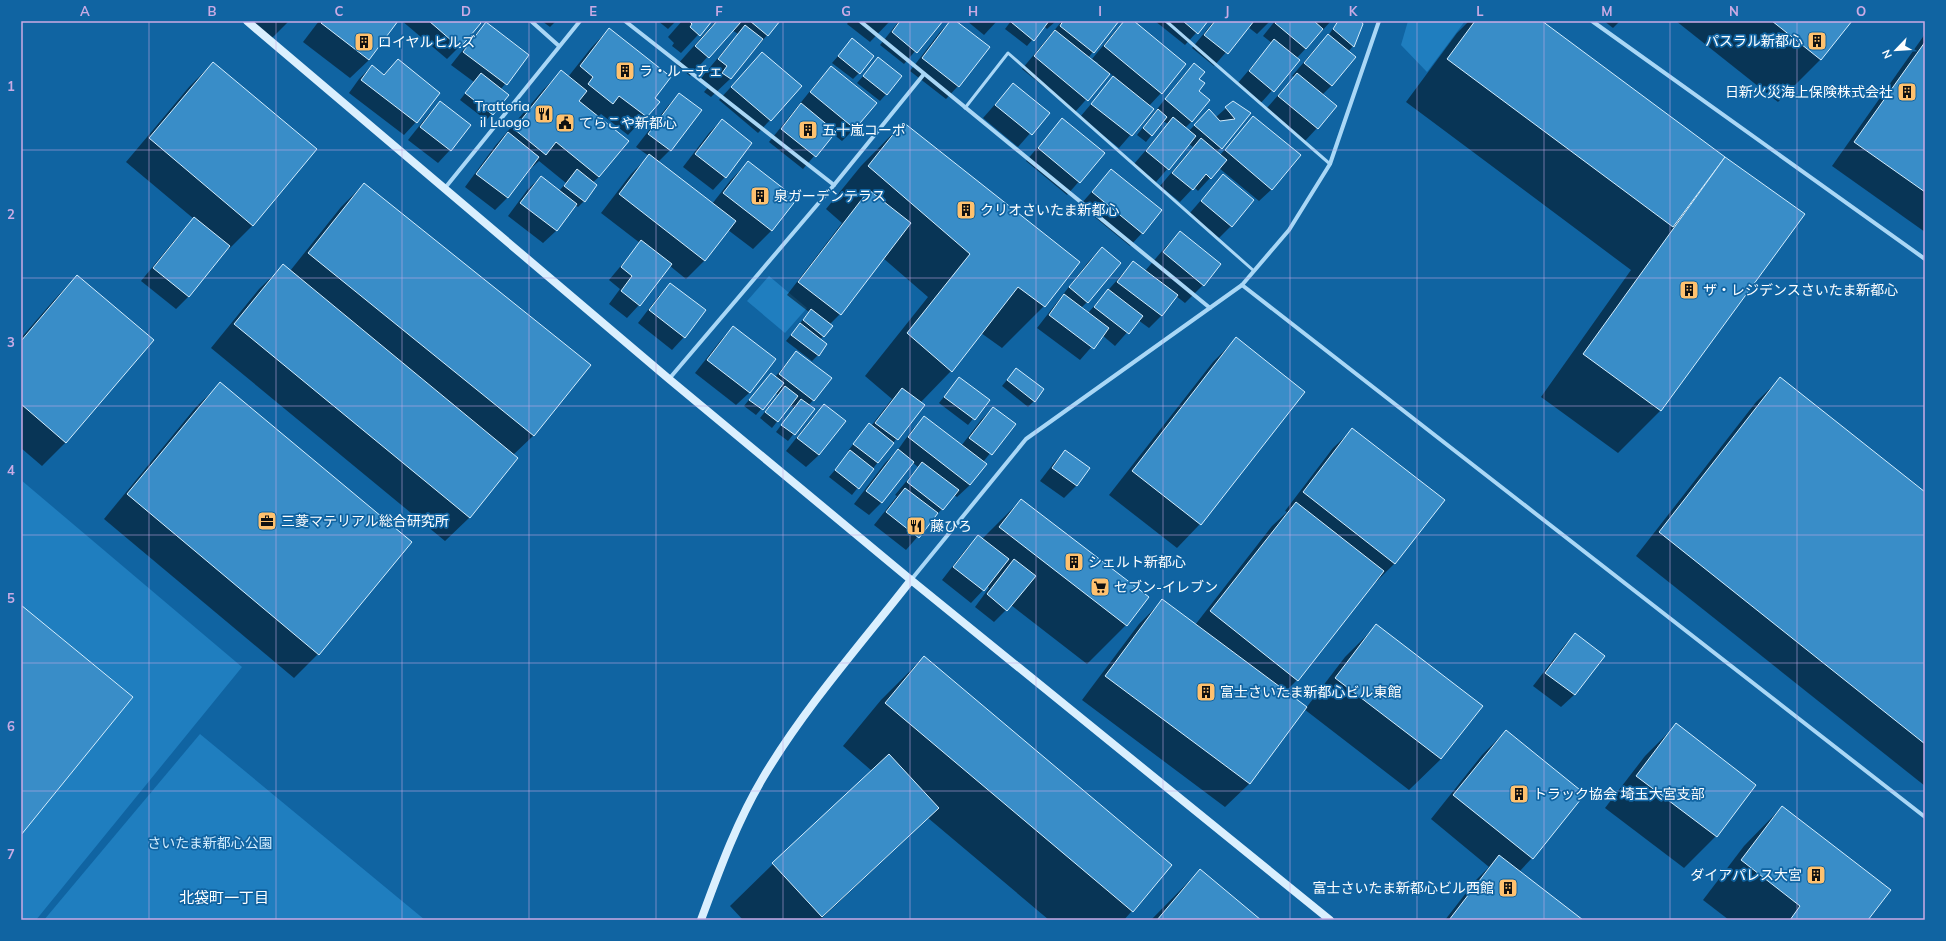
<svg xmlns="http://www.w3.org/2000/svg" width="1946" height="941" viewBox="0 0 1946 941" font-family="Mulish,'Noto Sans JP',sans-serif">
  <rect width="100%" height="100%" fill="#1064a2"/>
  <g fill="#1f7ebf">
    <polygon points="1408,21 1465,21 1427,72 1401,45"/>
    <polygon points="769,276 807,308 785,333 747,301"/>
    <polygon points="21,480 242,667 36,920 21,920"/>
    <polygon points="200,734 425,920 44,920"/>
  </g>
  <g fill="#0007">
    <polygon points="248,21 289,21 271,39"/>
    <polygon points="319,21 397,21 369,60 350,78 303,42"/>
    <polygon points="402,21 477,21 459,47 447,59"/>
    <polygon points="542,21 556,21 550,27"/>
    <polygon points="658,21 676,21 668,29"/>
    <polygon points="682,21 711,21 681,53 672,46 674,43 668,37"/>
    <polygon points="716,21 779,21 730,79 711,97 704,92 710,85 701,78 738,34 732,30 690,76 677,65"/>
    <polygon points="849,21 890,21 870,42 847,24"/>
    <polygon points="899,21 941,21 904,64 880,45"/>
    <polygon points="951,21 955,21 958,86 946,99 910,71 940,32"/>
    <polygon points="967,21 997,21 984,35"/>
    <polygon points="1011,21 1056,21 1047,29 1044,26 1027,46 1005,29"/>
    <polygon points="1062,21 1117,21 1088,58 1097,65 1098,63 1092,59 1116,30 1125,21 1133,21 1161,93 1149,106 1153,109 1119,148 1080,117 1114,77 1110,73 1075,112 1022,69"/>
    <polygon points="1155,21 1207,21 1185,45"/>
    <polygon points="1214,21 1270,21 1257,34 1248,27 1214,66 1192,48"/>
    <polygon points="1275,21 1331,21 1296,59 1298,61 1260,104 1237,84 1272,43 1263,36"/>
    <polygon points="1338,21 1360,21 1353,46 1348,52 1332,85 1322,95 1317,128 1305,141 1266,109 1294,77 1292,76 1316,48 1328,36"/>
    <polygon points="1469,21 1540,21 1724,158 1804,214 1660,411 1618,453 1541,397 1631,270 1406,102 1457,33"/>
    <polygon points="1604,21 1620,21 1613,28"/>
    <polygon points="1676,21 1851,21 1821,59 1778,102"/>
    <polygon points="486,23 528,55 501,89 492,114 486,120 460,100 474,82 451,65 474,36"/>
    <polygon points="609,29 653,98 659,102 628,135 601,114 598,117 599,177 592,183 584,201 578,207 575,205 556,231 543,243 508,216 528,189 541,177 559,191 566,183 539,161 527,172 507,198 495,210 465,187 495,146 543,90 561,72 568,77 591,48"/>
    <polygon points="1925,34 1925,232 1832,166"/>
    <polygon points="852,40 859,73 853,79 832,63"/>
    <polygon points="762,53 770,120 758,133 719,100"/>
    <polygon points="878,59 901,77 880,101 857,83"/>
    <polygon points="398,61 416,122 404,135 349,93 359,79 372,66 383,75"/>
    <polygon points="213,63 253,225 229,249 228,248 188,297 176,309 141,281 182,231 194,219 126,162 189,87"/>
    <polygon points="1194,64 1198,79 1198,91 1192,121 1185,128 1189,131 1209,110 1216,117 1233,102 1249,114 1217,152 1220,155 1253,118 1272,189 1259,201 1219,168 1198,191 1194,187 1180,202 1160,186 1193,147 1189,144 1156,182 1134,164 1168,124 1163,121 1146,142 1137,135 1182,77"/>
    <polygon points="831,67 855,128 842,141 833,134 803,169 769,142 819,80"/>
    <polygon points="1013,84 1048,113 1018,147 983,118"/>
    <polygon points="679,94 670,150 658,162 712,204 730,181 748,162 796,199 771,231 753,249 728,230 705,260 686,279 670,266 639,305 627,318 609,304 620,289 609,280 640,243 601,213 631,174 649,156 636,147 667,107"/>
    <polygon points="440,103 469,125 450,150 438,163 408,140 428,115"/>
    <polygon points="1062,119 1104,153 1067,195 1026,161"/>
    <polygon points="722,120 725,177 713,190 683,167 709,133"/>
    <polygon points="903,123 1044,306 1002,348 981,333 951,371 920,403 923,405 852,495 829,477 850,452 848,451 863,431 869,425 871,426 892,399 865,376 928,297 883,258 840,314 830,324 831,326 820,340 818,355 812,361 786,341 809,312 787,295 842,223 826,209 861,166"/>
    <polygon points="1111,170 1142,233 1130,246 1080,205"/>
    <polygon points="1223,175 1231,226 1219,238 1189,214"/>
    <polygon points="364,184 589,365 533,436 513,455 517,459 469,518 445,541 211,348 259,289 283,266 290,271 341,207"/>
    <polygon points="1180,232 1203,285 1185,303 1176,296 1161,316 1149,328 1138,320 1115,346 1102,335 1080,360 1037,328 1089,261 1102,248 1087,302 1081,308 1088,313 1133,262 1145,271 1162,251"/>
    <polygon points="77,276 152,341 65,443 42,466 21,448 21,338 54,300"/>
    <polygon points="670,284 684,337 672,350 638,323 658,297"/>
    <polygon points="733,327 775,359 749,393 736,405 695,373 721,340"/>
    <polygon points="1236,339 1304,392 1200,524 1177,548 1109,495 1213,362"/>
    <polygon points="796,352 813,400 808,406 813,409 788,441 776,432 794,408 790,405 772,428 760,418 778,395 775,393 756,415 744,406 765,380 771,374 775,377"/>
    <polygon points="1016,369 1034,401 1028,407 1002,386"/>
    <polygon points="959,378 988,400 968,425 939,403"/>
    <polygon points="1780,379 1925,493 1925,786 1636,556 1756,402"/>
    <polygon points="220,384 318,654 294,678 104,519 196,407"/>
    <polygon points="824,405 819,455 806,467 786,451 812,418"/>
    <polygon points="993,408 1014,424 983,462 970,485 957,497 954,495 906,550 874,525 897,496 895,495 918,467 912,462 881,503 869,515 854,504 885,463 897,451 912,430 925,417 961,446 981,420"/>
    <polygon points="1352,430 1395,563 1376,582 1375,581 1297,680 1285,692 1306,708 1345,657 1376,626 1481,706 1441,759 1409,790 1304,709 1249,784 1225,807 1082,700 1139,624 1163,600 1195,625 1272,526 1287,512 1285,511 1333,448"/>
    <polygon points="1065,451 1089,468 1076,486 1064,498 1040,481 1053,464"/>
    <polygon points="1021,500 1126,625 1087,664 1011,605 994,622 975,607 989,588 987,586 971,603 942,580 966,549 978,536 982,539"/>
    <polygon points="1575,634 1604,656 1574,695 1561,707 1533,686 1563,647"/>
    <polygon points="924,657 1171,866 1124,920 1049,920 928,818 820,920 743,920 730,906 773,864 872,771 843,746 881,700"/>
    <polygon points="1676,725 1716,836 1684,868 1605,808 1645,756"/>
    <polygon points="1506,731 1584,794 1532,858 1519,872 1582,920 1445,920 1476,880 1489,867 1431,819 1482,755"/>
    <polygon points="1782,807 1867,920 1729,920 1703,900 1744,846"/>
    <polygon points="1200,870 1260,920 1151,920"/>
  </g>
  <g fill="#398dc8" stroke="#d3edfe">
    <polygon points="322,21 398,21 369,60 321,23"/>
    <polygon points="429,21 479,21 481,23 460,48"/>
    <polygon points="689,21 712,21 700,36 690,27 692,24"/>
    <polygon points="717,21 741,22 709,58 695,46"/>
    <polygon points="750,21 780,21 768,36"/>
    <polygon points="900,21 943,21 917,53 892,32"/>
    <polygon points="950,21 956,21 990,47 959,87 922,58"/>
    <polygon points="1012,21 1049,21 1034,41 1011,22"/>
    <polygon points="1063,21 1119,21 1094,53 1060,26"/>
    <polygon points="1124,21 1134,21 1186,64 1162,94 1104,46"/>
    <polygon points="1183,21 1208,21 1198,34"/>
    <polygon points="1215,21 1254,21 1228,54 1204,35"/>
    <polygon points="1276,21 1314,21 1323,29 1306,49 1275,23"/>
    <polygon points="1338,21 1361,21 1363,24 1354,47 1333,29"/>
    <polygon points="1475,21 1542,21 1725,157 1673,227 1447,59"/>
    <polygon points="1772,21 1852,21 1821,60"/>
    <polygon points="486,22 529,55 507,85 463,52"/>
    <polygon points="745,25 763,39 731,79 722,73 727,66 718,59"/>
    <polygon points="609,28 671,77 655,98 660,102 647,117 619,96 613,104 588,84 593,77 580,66"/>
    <polygon points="1055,30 1110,74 1088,101 1034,56"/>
    <polygon points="1328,34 1356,57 1332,86 1304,63"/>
    <polygon points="852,38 874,56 860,74 838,56"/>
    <polygon points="1274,39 1300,60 1274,92 1249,71"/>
    <polygon points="1925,42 1925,192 1854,142"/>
    <polygon points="762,52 802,86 771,121 731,87"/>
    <polygon points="878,57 902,76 887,95 863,76"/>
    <polygon points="398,59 440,93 417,123 361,80 372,65 384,75"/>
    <polygon points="213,62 317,149 253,226 149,138"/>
    <polygon points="1194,63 1205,72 1199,79 1205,83 1199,91 1210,100 1192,122 1165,99"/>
    <polygon points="831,66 877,103 855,129 810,92"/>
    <polygon points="561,70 587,91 579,101 629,141 599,177 556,142 546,155 514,129"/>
    <polygon points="481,73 509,95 493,115 465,93"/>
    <polygon points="1297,73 1337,106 1318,129 1278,96"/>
    <polygon points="1113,76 1154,109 1132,136 1091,104"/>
    <polygon points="1013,83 1050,113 1032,135 995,105"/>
    <polygon points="679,93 702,110 671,151 648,134"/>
    <polygon points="440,101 471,125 451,151 420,127"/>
    <polygon points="1233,101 1251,113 1222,149 1194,125 1209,109 1220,121 1235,119 1225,107"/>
    <polygon points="801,103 836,132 816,157 781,129"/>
    <polygon points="1158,109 1167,117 1152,136 1143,128"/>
    <polygon points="1253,116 1301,155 1272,190 1225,150"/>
    <polygon points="1173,117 1196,136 1169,170 1146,151"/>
    <polygon points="1062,118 1105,153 1080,183 1038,148"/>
    <polygon points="722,119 752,143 726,178 695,154"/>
    <polygon points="903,122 1080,262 1045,307 1018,287 952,372 907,333 970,254 868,166"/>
    <polygon points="508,132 539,157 508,198 476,174"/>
    <polygon points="1201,138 1227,160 1211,179 1206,174 1193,190 1172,173"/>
    <polygon points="649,154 736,221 705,261 619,194"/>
    <polygon points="1725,157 1805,214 1661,411 1583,354"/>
    <polygon points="748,161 797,199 772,231 723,193"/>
    <polygon points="577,169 597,185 585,202 564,186"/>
    <polygon points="1111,169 1162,210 1143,234 1092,192"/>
    <polygon points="1223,174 1254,200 1232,227 1201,201"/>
    <polygon points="541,176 577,204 557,231 520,203"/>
    <polygon points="364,183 591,365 534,436 308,253"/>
    <polygon points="869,190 911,223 841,315 798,282"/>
    <polygon points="194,217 230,246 189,297 153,268"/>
    <polygon points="1180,231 1221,264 1204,286 1163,252"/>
    <polygon points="641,240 672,264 640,306 621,291 632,276 621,267"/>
    <polygon points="1102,247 1121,263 1088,303 1069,287"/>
    <polygon points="1133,261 1178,295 1162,316 1117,282"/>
    <polygon points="283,264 518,458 470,518 234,324"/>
    <polygon points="77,275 154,340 66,443 21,404 21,341"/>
    <polygon points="670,283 706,310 685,338 649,310"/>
    <polygon points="1108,289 1143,316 1129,334 1094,307"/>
    <polygon points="1064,294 1109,328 1094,349 1049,315"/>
    <polygon points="811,309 833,326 824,337 803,320"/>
    <polygon points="800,323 827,344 819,356 791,335"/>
    <polygon points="733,326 776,359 750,393 707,360"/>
    <polygon points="1236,337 1305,392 1201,525 1132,471"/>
    <polygon points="796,351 832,378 814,401 779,374"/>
    <polygon points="1016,368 1044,389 1035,402 1007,380"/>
    <polygon points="771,373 784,383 763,410 749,400"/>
    <polygon points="959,377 990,400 975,420 944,397"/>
    <polygon points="1780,377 1925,492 1925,744 1659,532"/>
    <polygon points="220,382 412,542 319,655 127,494"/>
    <polygon points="785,386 798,396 778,422 765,412"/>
    <polygon points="902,388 925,405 898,440 875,423"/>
    <polygon points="801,399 815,409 795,435 781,425"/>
    <polygon points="824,404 846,421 819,455 797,438"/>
    <polygon points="993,407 1016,424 992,455 969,438"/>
    <polygon points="924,416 987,464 970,485 908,437"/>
    <polygon points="869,423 894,443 878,463 853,444"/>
    <polygon points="1352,428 1445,500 1395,564 1303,492"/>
    <polygon points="898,449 914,462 882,503 866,491"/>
    <polygon points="850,450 874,469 859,489 835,470"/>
    <polygon points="1065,450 1090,468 1077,486 1052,468"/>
    <polygon points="922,462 959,490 943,510 907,482"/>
    <polygon points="905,488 938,513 919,538 886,512"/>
    <polygon points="1021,499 1149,597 1127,626 999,527"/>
    <polygon points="1296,502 1384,571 1298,681 1210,611"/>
    <polygon points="978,535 1009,559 984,591 953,567"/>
    <polygon points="1014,559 1036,576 1007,611 987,594"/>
    <polygon points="1162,599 1307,707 1250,784 1105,676"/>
    <polygon points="21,605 133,697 21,835"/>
    <polygon points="1376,624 1483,706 1441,759 1335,678"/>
    <polygon points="1575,633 1605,656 1575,695 1545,673"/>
    <polygon points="924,656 1172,865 1133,912 885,703"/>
    <polygon points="1676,723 1756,785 1717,837 1636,776"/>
    <polygon points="1506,730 1585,794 1533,859 1453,795"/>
    <polygon points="889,754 939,808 822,917 772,863"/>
    <polygon points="1782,806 1891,890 1868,920 1790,920 1800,906 1741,860"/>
    <polygon points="1499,855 1583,920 1449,920"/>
    <polygon points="1200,869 1261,920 1157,920"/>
  </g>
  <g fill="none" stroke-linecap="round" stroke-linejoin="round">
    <g stroke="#a9d7f6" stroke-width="3">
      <polyline points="1166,21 1330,164"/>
      <polyline points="965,108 1008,53 1254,271"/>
    </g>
    <g stroke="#a9d7f6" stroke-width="4">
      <polyline points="531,21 559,46"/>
      <polyline points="625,21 834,185"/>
      <polyline points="860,21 1210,308"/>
      <polyline points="1592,21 1925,259"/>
      <polyline points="445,188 580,21"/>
      <polyline points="1242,285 1925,817"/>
      <polyline points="669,379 834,185 924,74"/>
      <polyline points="911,580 1026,439 1242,285 1289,230 1330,164 1379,21"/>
    </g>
    <g stroke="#daeffe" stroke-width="8">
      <polyline points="247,21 669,379 911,580 1330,920"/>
      <path d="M701,920c18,-49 36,-99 63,-144 42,-70 97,-132 147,-196"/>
    </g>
  </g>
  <path fill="none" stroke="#caabe5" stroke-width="1" stroke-opacity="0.55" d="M149,21v899M276,21v899M402,21v899M529,21v899M656,21v899M783,21v899M910,21v899M1036,21v899M1163,21v899M1290,21v899M1417,21v899M1544,21v899M1670,21v899M1797,21v899M21,150h1904M21,278h1904M21,406h1904M21,535h1904M21,663h1904M21,791h1904"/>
  <defs>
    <symbol id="building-square" viewBox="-11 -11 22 22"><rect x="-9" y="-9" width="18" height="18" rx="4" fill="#ffc16e" stroke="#1064a2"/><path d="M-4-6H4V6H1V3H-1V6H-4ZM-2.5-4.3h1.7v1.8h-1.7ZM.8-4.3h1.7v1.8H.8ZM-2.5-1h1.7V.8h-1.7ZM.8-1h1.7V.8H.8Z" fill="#111"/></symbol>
    <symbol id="restaurant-square" viewBox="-11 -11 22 22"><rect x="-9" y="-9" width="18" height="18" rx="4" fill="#ffc16e" stroke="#1064a2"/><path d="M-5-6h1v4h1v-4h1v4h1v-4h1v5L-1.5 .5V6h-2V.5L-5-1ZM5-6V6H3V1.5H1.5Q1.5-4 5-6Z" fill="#111"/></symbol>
    <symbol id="civic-square" viewBox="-11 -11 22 22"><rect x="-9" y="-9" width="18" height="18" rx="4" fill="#ffc16e" stroke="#1064a2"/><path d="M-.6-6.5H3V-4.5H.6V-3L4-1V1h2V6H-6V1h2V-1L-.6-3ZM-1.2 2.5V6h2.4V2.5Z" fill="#111"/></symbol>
    <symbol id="office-square" viewBox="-11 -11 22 22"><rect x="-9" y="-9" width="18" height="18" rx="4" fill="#ffc16e" stroke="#1064a2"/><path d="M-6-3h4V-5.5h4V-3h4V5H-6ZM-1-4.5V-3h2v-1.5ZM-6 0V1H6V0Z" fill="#111"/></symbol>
    <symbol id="supermarket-square" viewBox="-11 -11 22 22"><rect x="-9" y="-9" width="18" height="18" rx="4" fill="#ffc16e" stroke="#1064a2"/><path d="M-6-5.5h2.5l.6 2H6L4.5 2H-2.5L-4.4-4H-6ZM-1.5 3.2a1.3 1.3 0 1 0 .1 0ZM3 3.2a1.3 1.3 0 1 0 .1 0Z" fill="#111"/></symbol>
  </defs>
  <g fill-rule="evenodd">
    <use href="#building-square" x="1806" y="30" width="22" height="22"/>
    <use href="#building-square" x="353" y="31" width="22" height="22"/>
    <use href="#building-square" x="614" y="60" width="22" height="22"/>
    <use href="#building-square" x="1896" y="81" width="22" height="22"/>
    <use href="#restaurant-square" x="533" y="103" width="22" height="22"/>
    <use href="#civic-square" x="554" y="112" width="22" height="22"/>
    <use href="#building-square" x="797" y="119" width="22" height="22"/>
    <use href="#building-square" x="749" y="185" width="22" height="22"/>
    <use href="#building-square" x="955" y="199" width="22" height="22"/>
    <use href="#building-square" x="1678" y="279" width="22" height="22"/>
    <use href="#office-square" x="256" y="510" width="22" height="22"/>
    <use href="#restaurant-square" x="905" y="515" width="22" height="22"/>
    <use href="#building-square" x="1063" y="551" width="22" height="22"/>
    <use href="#supermarket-square" x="1089" y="576" width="22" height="22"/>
    <use href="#building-square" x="1195" y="681" width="22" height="22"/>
    <use href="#building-square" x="1508" y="783" width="22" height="22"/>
    <use href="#building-square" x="1805" y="864" width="22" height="22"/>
    <use href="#building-square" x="1497" y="877" width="22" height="22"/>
  </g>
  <g text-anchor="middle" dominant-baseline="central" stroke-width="3.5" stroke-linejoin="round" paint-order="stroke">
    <g font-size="14" fill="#fff" stroke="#1064a2" text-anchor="start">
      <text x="1803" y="41" text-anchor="end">パスラル新都心</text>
      <text x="378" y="42">ロイヤルヒルズ</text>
      <text x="639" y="71">ラ・ルーチェ</text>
      <text x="1893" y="92" text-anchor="end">日新火災海上保険株式会社</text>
      <text x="530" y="106" text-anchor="end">Trattoria<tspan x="530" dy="16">il Luogo</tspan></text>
      <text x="579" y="123">てらこや新都心</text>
      <text x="822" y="130">五十嵐コーポ</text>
      <text x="774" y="196">泉ガーデンテラス</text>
      <text x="980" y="210">クリオさいたま新都心</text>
      <text x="1703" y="290">ザ・レジデンスさいたま新都心</text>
      <text x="281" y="521">三菱マテリアル総合研究所</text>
      <text x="930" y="526">藤ひろ</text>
      <text x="1088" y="562">シェルト新都心</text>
      <text x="1114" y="587">セブン-イレブン</text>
      <text x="1220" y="692">富士さいたま新都心ビル東館</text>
      <text x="1533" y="794">トラック協会 埼玉大宮支部</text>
      <text x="1802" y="875" text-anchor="end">ダイアパレス大宮</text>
      <text x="1494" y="888" text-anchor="end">富士さいたま新都心ビル西館</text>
    </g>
    <g font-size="14" fill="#d3edfe" stroke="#1064a2">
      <text x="210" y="843">さいたま新都心公園</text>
    </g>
    <g font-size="15" fill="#fff" stroke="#1064a2">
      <text x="224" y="897">北袋町一丁目</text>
    </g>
  </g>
  <rect width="1946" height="941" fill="none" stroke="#1064a2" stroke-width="44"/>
  <g transform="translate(1896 50) rotate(245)" stroke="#1064a2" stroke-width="3" paint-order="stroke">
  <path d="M0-3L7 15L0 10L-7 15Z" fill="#ffffff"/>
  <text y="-6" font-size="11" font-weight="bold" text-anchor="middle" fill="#ffffff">N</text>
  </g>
  <rect x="22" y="22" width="1902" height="897" fill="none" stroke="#caabe5" stroke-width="1.5"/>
  <g font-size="13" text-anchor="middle" font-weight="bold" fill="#caabe5">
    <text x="85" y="16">A</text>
    <text x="212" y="16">B</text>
    <text x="339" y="16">C</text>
    <text x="466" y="16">D</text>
    <text x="593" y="16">E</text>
    <text x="719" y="16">F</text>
    <text x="846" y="16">G</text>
    <text x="973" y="16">H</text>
    <text x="1100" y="16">I</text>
    <text x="1227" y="16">J</text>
    <text x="1353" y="16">K</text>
    <text x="1480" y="16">L</text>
    <text x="1607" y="16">M</text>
    <text x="1734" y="16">N</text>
    <text x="1861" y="16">O</text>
    <text x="11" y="91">1</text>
    <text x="11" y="219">2</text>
    <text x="11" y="347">3</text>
    <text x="11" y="475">4</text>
    <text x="11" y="603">5</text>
    <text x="11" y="731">6</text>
    <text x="11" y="859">7</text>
  </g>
</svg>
